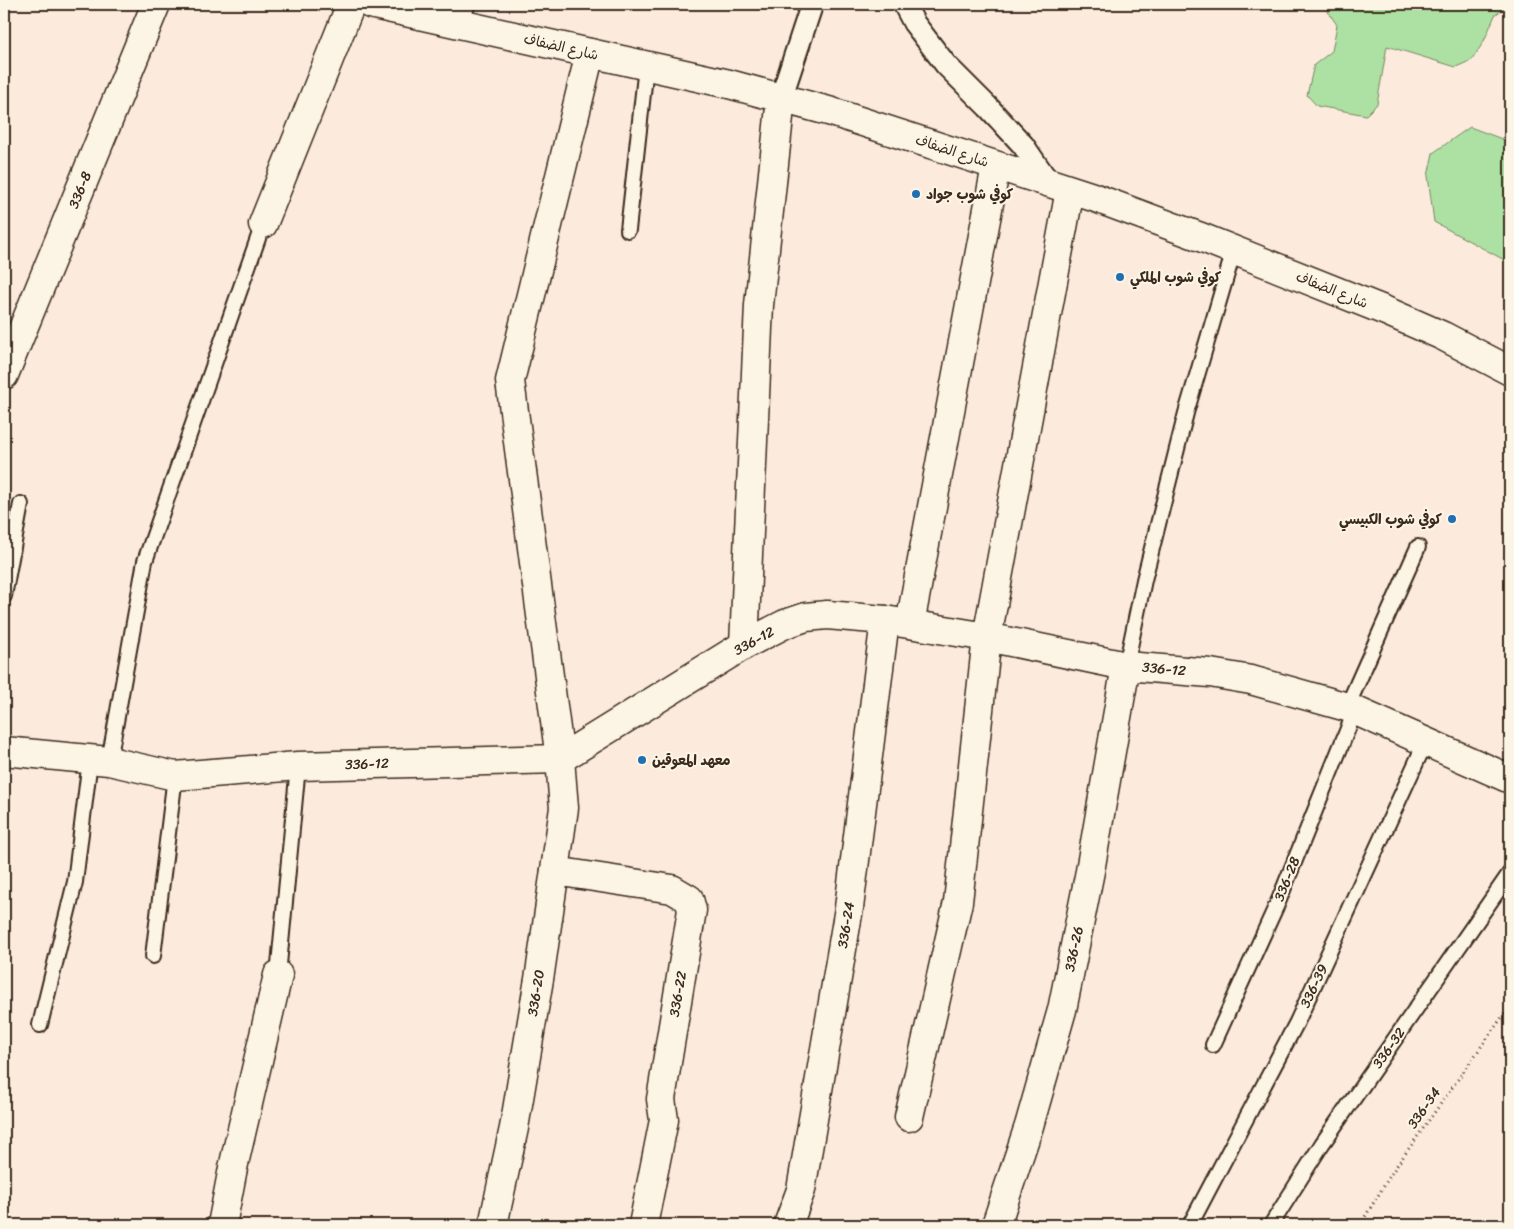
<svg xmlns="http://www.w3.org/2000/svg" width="1514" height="1229" viewBox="0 0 1514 1229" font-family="Sriracha,'Playpen Sans Arabic',sans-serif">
  <rect width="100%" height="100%" fill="#fceadd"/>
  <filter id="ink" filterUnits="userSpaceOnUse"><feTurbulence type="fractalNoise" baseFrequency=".02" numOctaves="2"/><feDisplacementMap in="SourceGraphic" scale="10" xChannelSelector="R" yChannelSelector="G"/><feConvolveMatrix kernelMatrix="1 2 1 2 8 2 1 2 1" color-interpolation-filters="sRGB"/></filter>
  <g filter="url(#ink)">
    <g fill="#ade1a3" stroke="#748660">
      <polygon points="1320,4 1510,4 1495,15 1484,41 1472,60 1456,67 1387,46 1377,104 1366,115 1317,106 1307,95 1314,65 1332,51 1337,25 1325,7"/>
      <polygon points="1470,127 1510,142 1510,263 1434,222 1428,176 1433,153"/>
    </g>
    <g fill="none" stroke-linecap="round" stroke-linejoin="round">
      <defs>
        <g id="service">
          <polyline points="628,230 646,66"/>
          <polyline points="4,596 21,504"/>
          <polyline points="1126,666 1144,580 1186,413 1234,250"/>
          <polyline points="1347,707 1418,547"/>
          <polyline points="109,761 145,561 263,224"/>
          <polyline points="153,956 175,776"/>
          <polyline points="278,975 298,766"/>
          <polyline points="40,1025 75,882 90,760"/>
          <polyline points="1213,1045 1279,900 1355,711"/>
          <polyline points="1190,1225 1297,1022 1426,741"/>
          <polyline points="1271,1225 1322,1144 1510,873"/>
        </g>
        <g id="pedestrian">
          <polyline points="904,4 914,23 946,65 988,107 1023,145 1049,183"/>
          <polyline points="458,24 464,4"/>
          <polyline points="781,98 812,4"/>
        </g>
        <g id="minor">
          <polyline points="263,224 351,4"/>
          <polyline points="4,375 156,4"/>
          <polyline points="910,624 996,166"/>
          <polyline points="744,645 759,305 781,98"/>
          <polyline points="4,751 109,761 175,776 298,766 560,759 744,645 785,624 806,617 827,615 885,620 987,637 1126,666 1210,673 1251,680 1347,707 1510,779"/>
          <polyline points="555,871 672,889 689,899 692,910 661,1099 664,1120 643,1225"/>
          <polyline points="909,1117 958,902 987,637 1070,190"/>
          <polyline points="222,1225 233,1168 278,975"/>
          <polyline points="493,1225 514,1128 540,973 564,808 560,759 510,381 590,53"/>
          <polyline points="788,1225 801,1190 849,908 885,620"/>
          <polyline points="996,1225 1029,1126 1062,1010 1090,871 1126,666"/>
        </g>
        <polyline id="tertiary" points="370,4 729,84 832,112 1093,197 1198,236 1386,311 1443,336 1510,371"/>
      </defs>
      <use href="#service" stroke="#3b2a1e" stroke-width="18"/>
      <use href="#pedestrian" stroke="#3b2a1e" stroke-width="25"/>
      <use href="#minor" stroke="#3b2a1e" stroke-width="31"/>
      <use href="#tertiary" stroke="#3b2a1e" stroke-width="31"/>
      <polyline stroke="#3b2a1e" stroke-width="3" stroke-dasharray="1 4" stroke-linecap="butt" points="1360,1225 1393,1171 1510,1006"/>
      <use href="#service" stroke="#fcf5e5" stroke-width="14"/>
      <use href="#pedestrian" stroke="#fcf5e5" stroke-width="21"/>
      <use href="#minor" stroke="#fcf5e5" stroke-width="28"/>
      <use href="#tertiary" stroke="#fcf5e5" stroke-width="28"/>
    </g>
  </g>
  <g fill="#1f6fb2" stroke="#fcf5e5" stroke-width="2">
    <circle cx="916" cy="194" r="5"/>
    <circle cx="1120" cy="277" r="5"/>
    <circle cx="1452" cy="519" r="5"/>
    <circle cx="642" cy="760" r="5"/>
  </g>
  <g text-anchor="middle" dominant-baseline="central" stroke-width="4" stroke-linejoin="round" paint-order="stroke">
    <g font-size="14" fill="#3b2a1e" stroke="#fcf5e5">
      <text transform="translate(561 47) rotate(13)">شارع الضفاف</text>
      <text transform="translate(952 151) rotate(18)">شارع الضفاف</text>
      <text transform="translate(80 190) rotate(-68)">336-8</text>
      <text transform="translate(1332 290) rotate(22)">شارع الضفاف</text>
      <text transform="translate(754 641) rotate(-29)">336-12</text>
      <text transform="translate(1164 669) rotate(5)">336-12</text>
      <text transform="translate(367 764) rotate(-2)">336-12</text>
      <text transform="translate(1287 879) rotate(-68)">336-28</text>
      <text transform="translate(846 925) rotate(-81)">336-24</text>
      <text transform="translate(1074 949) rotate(-78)">336-26</text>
      <text transform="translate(1314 986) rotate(-65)">336-39</text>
      <text transform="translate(536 993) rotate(-81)">336-20</text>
      <text transform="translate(678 994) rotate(-80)">336-22</text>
      <text transform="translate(1389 1048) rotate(-55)">336-32</text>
      <text transform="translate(1424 1108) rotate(-55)">336-34</text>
    </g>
    <g font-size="14" font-weight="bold" fill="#3b2a1e" stroke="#fcf5e5" text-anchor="start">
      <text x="926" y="194">كوفي شوب جواد</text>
      <text x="1130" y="277">كوفي شوب الملكي</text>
      <text x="1442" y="519" text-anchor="end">كوفي شوب الكبيسي</text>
      <text x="652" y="760">معهد المعوقين</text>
    </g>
  </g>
  <rect width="1514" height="1229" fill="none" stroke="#fcf5e5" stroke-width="20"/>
  <rect x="10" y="10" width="1494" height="1209" fill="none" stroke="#3b2a1e" stroke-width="2" filter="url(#ink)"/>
</svg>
